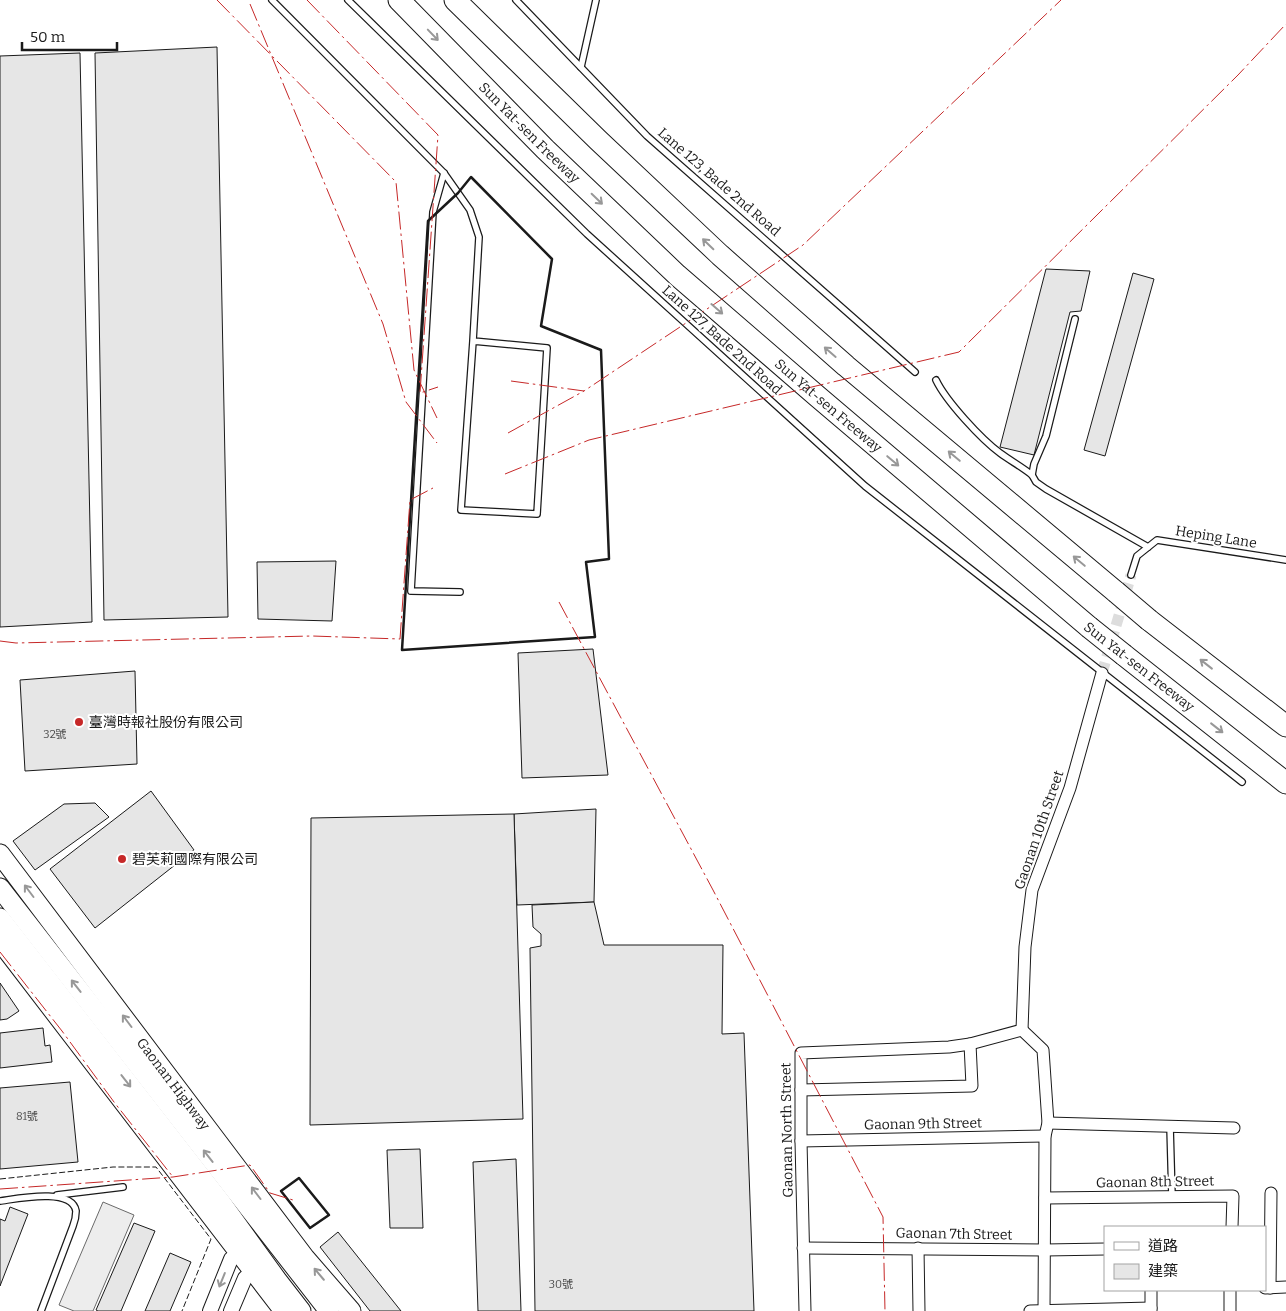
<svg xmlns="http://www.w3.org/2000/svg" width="1286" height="1311" viewBox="0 0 1286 1311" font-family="Bitter,'Noto Sans TC',serif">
  <rect width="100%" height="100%" fill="#fff"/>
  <polygon fill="#ededed" stroke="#6a6a6a" points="103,1202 134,1215 93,1311 74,1311 59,1305"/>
  <g fill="#e6e6e6" stroke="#1a1a1a">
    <polygon points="217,47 228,617 104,620 95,53"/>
    <polygon points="80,53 92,622 0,627 0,56"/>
    <polygon points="1046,269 1090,271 1081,311 1070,312 1034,455 1000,447"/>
    <polygon points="1133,273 1154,279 1105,456 1084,450"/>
    <polygon points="336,561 332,621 258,619 257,562"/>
    <polygon points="593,649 608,775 522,778 518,653"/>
    <polygon points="135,671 137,764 25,771 20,680"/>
    <polygon points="151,791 194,850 95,928 50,869"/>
    <polygon points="95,803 109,817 35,870 13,841 64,804"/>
    <polygon points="596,809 594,902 517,905 514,814"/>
    <polygon points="514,814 523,1119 310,1125 311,818"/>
    <polygon points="594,902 604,945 723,945 722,1034 744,1033 754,1311 535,1311 530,948 541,946 541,934 533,927 532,905"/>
    <polygon points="0,983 19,1011 7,1019 0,1020"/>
    <polygon points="43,1028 45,1046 50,1045 52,1062 0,1068 0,1033"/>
    <polygon points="70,1082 78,1162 0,1169 0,1088"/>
    <polygon points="420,1149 423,1228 390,1228 387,1150"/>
    <polygon points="516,1159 521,1311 478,1311 473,1162"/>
    <polygon points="10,1207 28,1214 0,1286 0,1219 5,1221"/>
    <polygon points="134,1223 155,1231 121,1311 98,1311 96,1310"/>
    <polygon points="338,1232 401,1311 370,1311 320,1247"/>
    <polygon points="170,1253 191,1262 170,1311 145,1311"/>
  </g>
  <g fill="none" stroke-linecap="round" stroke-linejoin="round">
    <polyline stroke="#ddd" stroke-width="11" stroke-dasharray="11 5.5" stroke-linecap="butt" points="1102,673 1131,575"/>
    <defs>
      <g id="service">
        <polyline points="272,0 444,173 470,210 479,237 473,341 461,510 537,514 547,348 473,341"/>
        <polyline points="348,0 587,234 865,486 1242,782"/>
        <polyline points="516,0 647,136 915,372"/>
        <polyline points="581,67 596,0"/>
        <polyline points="444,173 433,212 411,591 460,592"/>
        <polyline points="1075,319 1046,436 1034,464 1032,475 1036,482 1046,489 1148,547"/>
        <path d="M936,380c10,21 45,59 64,73 11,8 22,14 32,22"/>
        <polyline points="1131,575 1137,556 1157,540 1286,560"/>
        <polyline points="1170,1126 1172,1197"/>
        <polyline points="57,1195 123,1187"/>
        <path d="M0,1201c16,-2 72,-14 76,10 0,5 -1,10 -3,15l-32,85"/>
      </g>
      <g id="minor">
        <polyline points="1022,1030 1025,947 1032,890 1070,788 1102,673"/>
        <polyline points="1022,1030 1043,1050 1048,1123 1045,1136 1044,1311"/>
        <polyline points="801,1090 972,1086 970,1044"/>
        <polyline points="1048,1123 1234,1128"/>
        <polyline points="801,1141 1045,1136"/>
        <polyline points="1045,1198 1233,1196 1232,1227"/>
        <polyline points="803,1248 1045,1250 1105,1249"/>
        <polyline points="918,1248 919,1311"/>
        <polyline points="1265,1288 1286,1287"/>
        <polyline points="1270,1288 1271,1193"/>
        <polyline points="1151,1290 1151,1311"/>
        <polyline points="805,1311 801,1141 801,1053 949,1047 970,1044 1022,1030"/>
        <polyline points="1030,1311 1151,1308"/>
        <polyline points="1230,1311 1230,1290"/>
      </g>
      <g id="tertiary">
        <polyline points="210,1311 231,1259 246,1248"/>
        <polyline points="231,1311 245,1278 259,1266"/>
      </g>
      <g id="primary">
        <path id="s1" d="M0,854l305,404 46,53"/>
        <polyline points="0,888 329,1311"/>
        <polyline points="0,918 220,1201 277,1280 301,1311"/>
        <polyline points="0,941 284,1311"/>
      </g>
      <g id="motorway">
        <path id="s2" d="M399,0l146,149 132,126 140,121 272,231"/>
        <polyline points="455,0 598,140 720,255 846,366 1116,592"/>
        <polyline points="1149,620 1286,726"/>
        <polyline points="1124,655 1286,783"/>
      </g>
    </defs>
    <use href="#service" stroke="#1a1a1a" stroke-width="8"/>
    <use href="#minor" stroke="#1a1a1a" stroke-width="13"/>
    <use href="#tertiary" stroke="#1a1a1a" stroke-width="16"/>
    <use href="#primary" stroke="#1a1a1a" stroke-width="21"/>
    <use href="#motorway" stroke="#1a1a1a" stroke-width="23"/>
    <use href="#service" stroke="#fff" stroke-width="5.5"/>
    <use href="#minor" stroke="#fff" stroke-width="11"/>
    <use href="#tertiary" stroke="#fff" stroke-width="14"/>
    <use href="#primary" stroke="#fff" stroke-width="19"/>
    <use href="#motorway" stroke="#fff" stroke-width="21"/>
    <defs>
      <g id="motorway-bridge">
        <polyline points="1116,592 1149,620"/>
        <polyline points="1089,627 1124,655"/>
      </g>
    </defs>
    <use href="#motorway-bridge" stroke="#1a1a1a" stroke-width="23" stroke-linecap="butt"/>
    <use href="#motorway-bridge" stroke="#fff" stroke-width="21"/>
    <polyline stroke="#1a1a1a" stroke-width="1" stroke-dasharray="6 2.5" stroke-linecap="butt" points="0,1179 113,1167 156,1167 211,1239 182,1311"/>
    <g stroke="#1a1a1a" stroke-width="2.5">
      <polygon points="471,177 552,259 541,326 601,350 609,559 586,562 595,637 402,650 428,221 458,193"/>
      <polygon points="299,1178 329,1215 310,1228 281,1191"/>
    </g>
    <g stroke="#c62828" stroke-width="1" stroke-dasharray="18 4 2.5 4" stroke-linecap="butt">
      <polyline points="217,0 396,182 414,370 437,418"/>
      <polyline points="307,0 438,135 420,393 438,387"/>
      <polyline points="250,4 383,324 406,402 437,443"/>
      <polyline points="511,381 584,391 803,245 1061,0"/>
      <polyline points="508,433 584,391"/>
      <polyline points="505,474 589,440 959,352 1238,75 1286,24"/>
      <polyline points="559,602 713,890 883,1217 885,1311"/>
      <polyline points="0,641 16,643 312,636 400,639 410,500 433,488"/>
      <polyline points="0,952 62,1031 114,1102 173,1177"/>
      <polyline points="0,1189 173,1177 250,1165 270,1193 293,1200"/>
    </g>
  </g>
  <defs><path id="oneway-shaft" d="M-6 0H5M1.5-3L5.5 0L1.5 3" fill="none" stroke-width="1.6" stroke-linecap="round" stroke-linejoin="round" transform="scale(1.25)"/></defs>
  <g stroke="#989898">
    <use href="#oneway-shaft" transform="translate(433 35) rotate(46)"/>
    <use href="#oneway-shaft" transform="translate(597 199) rotate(44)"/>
    <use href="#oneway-shaft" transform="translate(708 244) rotate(-136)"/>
    <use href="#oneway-shaft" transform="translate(717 309) rotate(41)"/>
    <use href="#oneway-shaft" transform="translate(830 352) rotate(-139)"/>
    <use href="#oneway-shaft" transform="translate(954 456) rotate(-140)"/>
    <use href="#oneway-shaft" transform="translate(893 461) rotate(40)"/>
    <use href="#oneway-shaft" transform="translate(1079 561) rotate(-140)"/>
    <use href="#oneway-shaft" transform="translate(1206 664) rotate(-142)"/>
    <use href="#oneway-shaft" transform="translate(1217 728) rotate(38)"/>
    <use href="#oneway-shaft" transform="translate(29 891) rotate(-127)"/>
    <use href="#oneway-shaft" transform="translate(76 986) rotate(-128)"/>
    <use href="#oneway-shaft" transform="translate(127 1021) rotate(-127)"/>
    <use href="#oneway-shaft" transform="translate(126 1081) rotate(52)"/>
    <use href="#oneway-shaft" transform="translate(208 1156) rotate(-128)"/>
    <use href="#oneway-shaft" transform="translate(256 1193) rotate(-127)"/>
    <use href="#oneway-shaft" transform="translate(319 1274) rotate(-130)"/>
    <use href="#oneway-shaft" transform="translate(222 1280) rotate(112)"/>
  </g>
  <g fill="#c62828" stroke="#fff" stroke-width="2">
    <circle cx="79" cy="722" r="5"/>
    <circle cx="122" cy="859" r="5"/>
  </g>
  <g text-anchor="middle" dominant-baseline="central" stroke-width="4" stroke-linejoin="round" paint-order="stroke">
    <g font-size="11" fill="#4d4d4d">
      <text x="55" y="734">32號</text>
      <text x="27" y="1116">81號</text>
      <text x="561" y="1284">30號</text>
    </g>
    <g font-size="14" fill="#1a1a1a" stroke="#fff">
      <text stroke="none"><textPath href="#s2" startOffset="186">Sun Yat-sen Freeway</textPath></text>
      <text transform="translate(719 182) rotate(41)">Lane 123, Bade 2nd Road</text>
      <text transform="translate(722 340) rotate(42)">Lane 127, Bade 2nd Road</text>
      <text stroke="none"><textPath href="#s2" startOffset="591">Sun Yat-sen Freeway</textPath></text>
      <text transform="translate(1216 537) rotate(9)">Heping Lane</text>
      <text transform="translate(1139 667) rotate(38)">Sun Yat-sen Freeway</text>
      <text transform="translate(1039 830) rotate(-71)">Gaonan 10th Street</text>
      <text stroke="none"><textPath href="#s1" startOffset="288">Gaonan Highway</textPath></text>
      <text transform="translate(923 1124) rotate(-1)">Gaonan 9th Street</text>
      <text transform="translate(787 1130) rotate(-91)">Gaonan North Street</text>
      <text transform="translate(1155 1182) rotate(-1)">Gaonan 8th Street</text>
      <text transform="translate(954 1234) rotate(1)">Gaonan 7th Street</text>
    </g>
    <g font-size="14" fill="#1a1a1a" stroke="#fff" text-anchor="start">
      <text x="89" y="722">臺灣時報社股份有限公司</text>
      <text x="132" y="859">碧芙莉國際有限公司</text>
    </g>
  </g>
  <rect x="1104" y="1226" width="162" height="65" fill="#ffffff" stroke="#a3a3a3"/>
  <rect x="1114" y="1242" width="25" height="8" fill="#ffffff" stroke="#a3a3a3"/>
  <text x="1148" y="1251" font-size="15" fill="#1a1a1a">道路</text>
  <rect x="1114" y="1264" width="25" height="15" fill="#e6e6e6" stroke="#a3a3a3"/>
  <text x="1148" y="1276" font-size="15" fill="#1a1a1a">建築</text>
  <path d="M22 42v8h95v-8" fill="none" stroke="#1a1a1a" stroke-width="2.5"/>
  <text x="30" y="42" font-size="15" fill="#1a1a1a" stroke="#ffffff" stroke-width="4" paint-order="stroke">50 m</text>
</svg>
